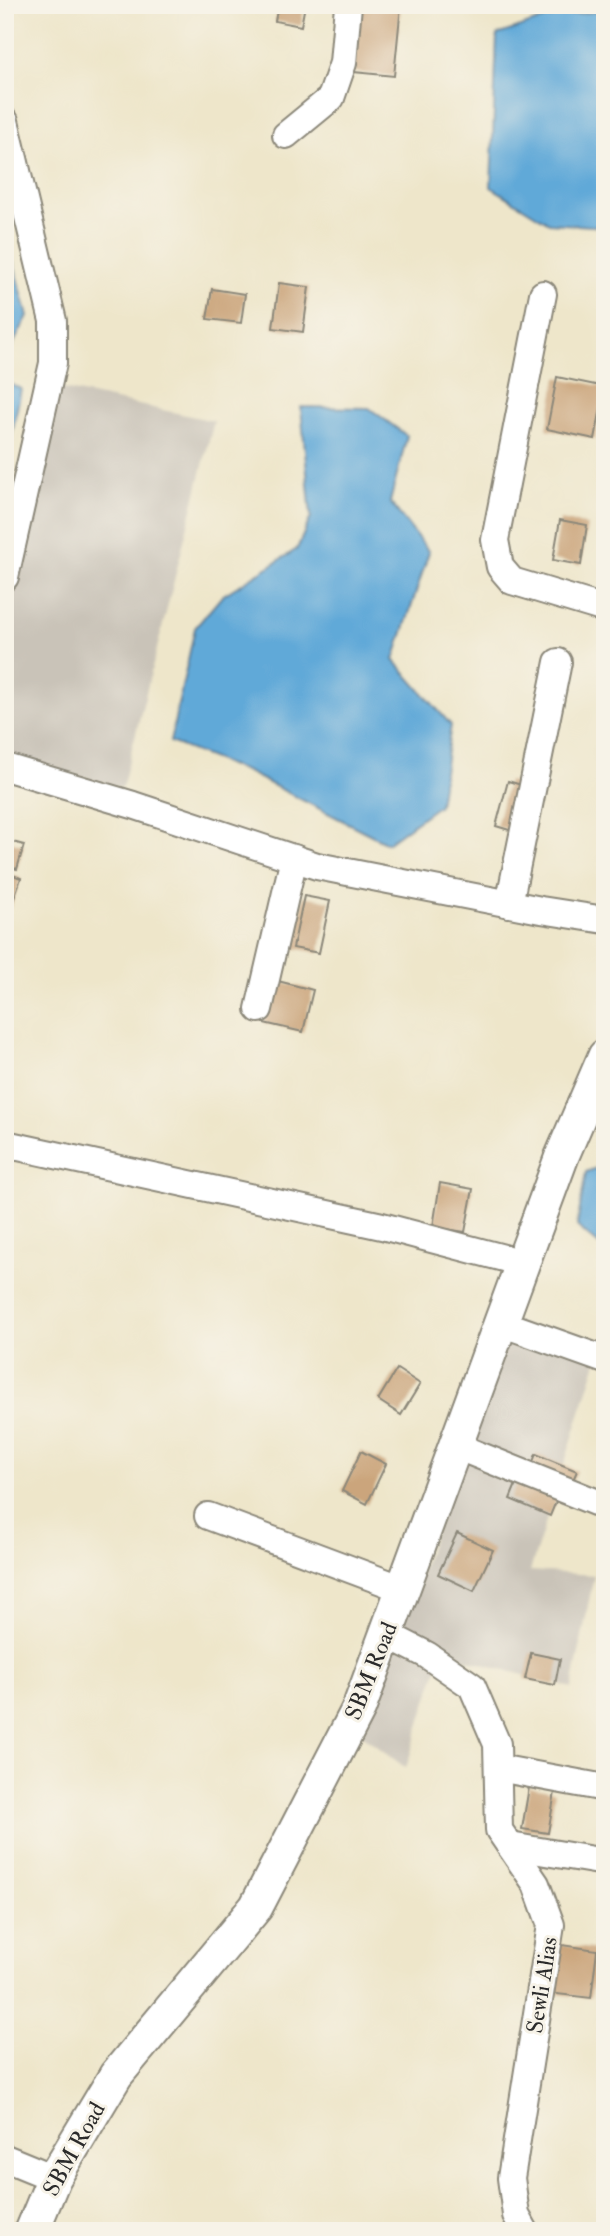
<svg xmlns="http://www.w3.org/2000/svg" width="610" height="2236" viewBox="0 0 610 2236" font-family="'IM FELL Double Pica',serif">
  <rect width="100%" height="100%" fill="#f7f3e8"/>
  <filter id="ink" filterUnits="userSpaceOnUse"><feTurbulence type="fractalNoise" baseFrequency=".0143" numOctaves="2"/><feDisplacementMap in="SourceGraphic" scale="14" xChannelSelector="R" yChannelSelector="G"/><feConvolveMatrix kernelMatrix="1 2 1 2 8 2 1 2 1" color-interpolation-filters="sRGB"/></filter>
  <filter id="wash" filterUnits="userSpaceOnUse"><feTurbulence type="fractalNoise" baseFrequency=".00686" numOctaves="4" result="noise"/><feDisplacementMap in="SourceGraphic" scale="28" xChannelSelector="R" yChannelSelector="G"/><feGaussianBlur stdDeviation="1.57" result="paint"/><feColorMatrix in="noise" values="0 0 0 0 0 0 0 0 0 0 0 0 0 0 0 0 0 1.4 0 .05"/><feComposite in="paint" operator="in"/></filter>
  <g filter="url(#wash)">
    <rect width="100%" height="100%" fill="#eee6ca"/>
    <g fill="#c9c3b8">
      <polygon points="49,386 214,421 122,788 5,757 5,644"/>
      <polygon points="513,1320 599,1355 530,1571 594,1575 572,1688 442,1653 406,1768 361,1734"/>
    </g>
    <g fill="#61a9d8" stroke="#466a82" stroke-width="2">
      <polygon points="605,10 605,227 549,223 491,187 497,35 547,18"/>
      <polygon points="5,232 28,316 11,348 5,349"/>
      <polygon points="5,382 21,389 5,469"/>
      <polygon points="301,407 369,408 407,436 390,502 429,552 394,660 451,725 439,805 387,843 247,772 170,742 195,628 222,596 297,549 311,517"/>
      <polygon points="605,1165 605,1250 577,1226 586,1172"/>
    </g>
    <g id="blocks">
      <g fill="#cba57c">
        <polygon points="278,5 305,5 301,26 275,21"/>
        <polygon points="360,5 401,5 394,76 354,72"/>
        <polygon points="279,283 309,287 303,332 273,328"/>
        <polygon points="212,289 245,294 241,323 207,319"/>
        <polygon points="557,377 605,387 595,439 547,429"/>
        <polygon points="560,520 587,525 581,565 553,560"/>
        <polygon points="508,781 528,787 516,832 496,826"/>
        <polygon points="5,840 24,845 17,869 5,866"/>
        <polygon points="5,872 21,878 11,907 5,905"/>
        <polygon points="304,896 330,901 319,953 293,948"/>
        <polygon points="274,980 313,990 303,1032 264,1023"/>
        <polygon points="440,1183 473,1189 465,1232 433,1227"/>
        <polygon points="397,1369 420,1384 401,1415 378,1400"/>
        <polygon points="361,1451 386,1464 367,1504 342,1491"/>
        <polygon points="536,1454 577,1471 569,1489 529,1472"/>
        <polygon points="519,1477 559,1494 550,1516 510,1499"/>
        <polygon points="457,1533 493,1550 474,1591 438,1574"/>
        <polygon points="531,1653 560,1659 555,1685 525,1679"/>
        <polygon points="529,1787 555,1792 548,1833 522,1829"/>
        <polygon points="555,1944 597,1950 591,1998 548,1993"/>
      </g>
    </g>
  </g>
  <g filter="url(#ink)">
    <use href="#blocks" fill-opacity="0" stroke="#8c887a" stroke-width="2"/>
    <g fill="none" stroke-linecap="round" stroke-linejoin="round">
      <defs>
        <g id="minor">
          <polyline points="5,121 53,321 53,363 5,577"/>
          <polyline points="286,135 331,98 343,63 348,5"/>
          <polyline points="543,294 495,540 500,567 512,581 605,609"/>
          <polyline points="5,767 133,805 317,866 541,910 605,920"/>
          <polyline points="509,904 558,662"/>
          <polyline points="259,1009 294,858"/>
          <polyline points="5,1144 382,1226 523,1263"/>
          <polyline points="501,1323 605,1360"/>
          <polyline points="456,1446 605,1506"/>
          <polyline points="208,1516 403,1589"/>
          <polyline points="386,1634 427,1655 472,1686 497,1744 499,1830 536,1884 551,1925 511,2178 516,2215 525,2231"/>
          <polyline points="498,1768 605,1788"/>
          <polyline points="510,1846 605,1862"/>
          <polyline points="5,2158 54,2178"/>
        </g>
        <polyline id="tertiary" points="32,2231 54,2178 116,2075 256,1907 359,1708 562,1156 605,1056"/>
      </defs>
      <use href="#minor" stroke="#8c887a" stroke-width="30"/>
      <use href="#tertiary" stroke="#8c887a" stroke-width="37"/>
      <use href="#minor" stroke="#fff" stroke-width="26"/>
      <use href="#tertiary" stroke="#fff" stroke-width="33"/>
    </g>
  </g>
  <g text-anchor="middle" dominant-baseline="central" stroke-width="6" stroke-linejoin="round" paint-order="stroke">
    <g font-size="23" fill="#2b2b2b" stroke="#f7f3e8">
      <text transform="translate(371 1671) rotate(-68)">SBM Road</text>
      <text transform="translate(542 1985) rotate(-81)">Sewli Alias</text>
      <text transform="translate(74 2149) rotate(-61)">SBM Road</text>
    </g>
  </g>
  <rect width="610" height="2236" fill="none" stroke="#f7f3e8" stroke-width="28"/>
</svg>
